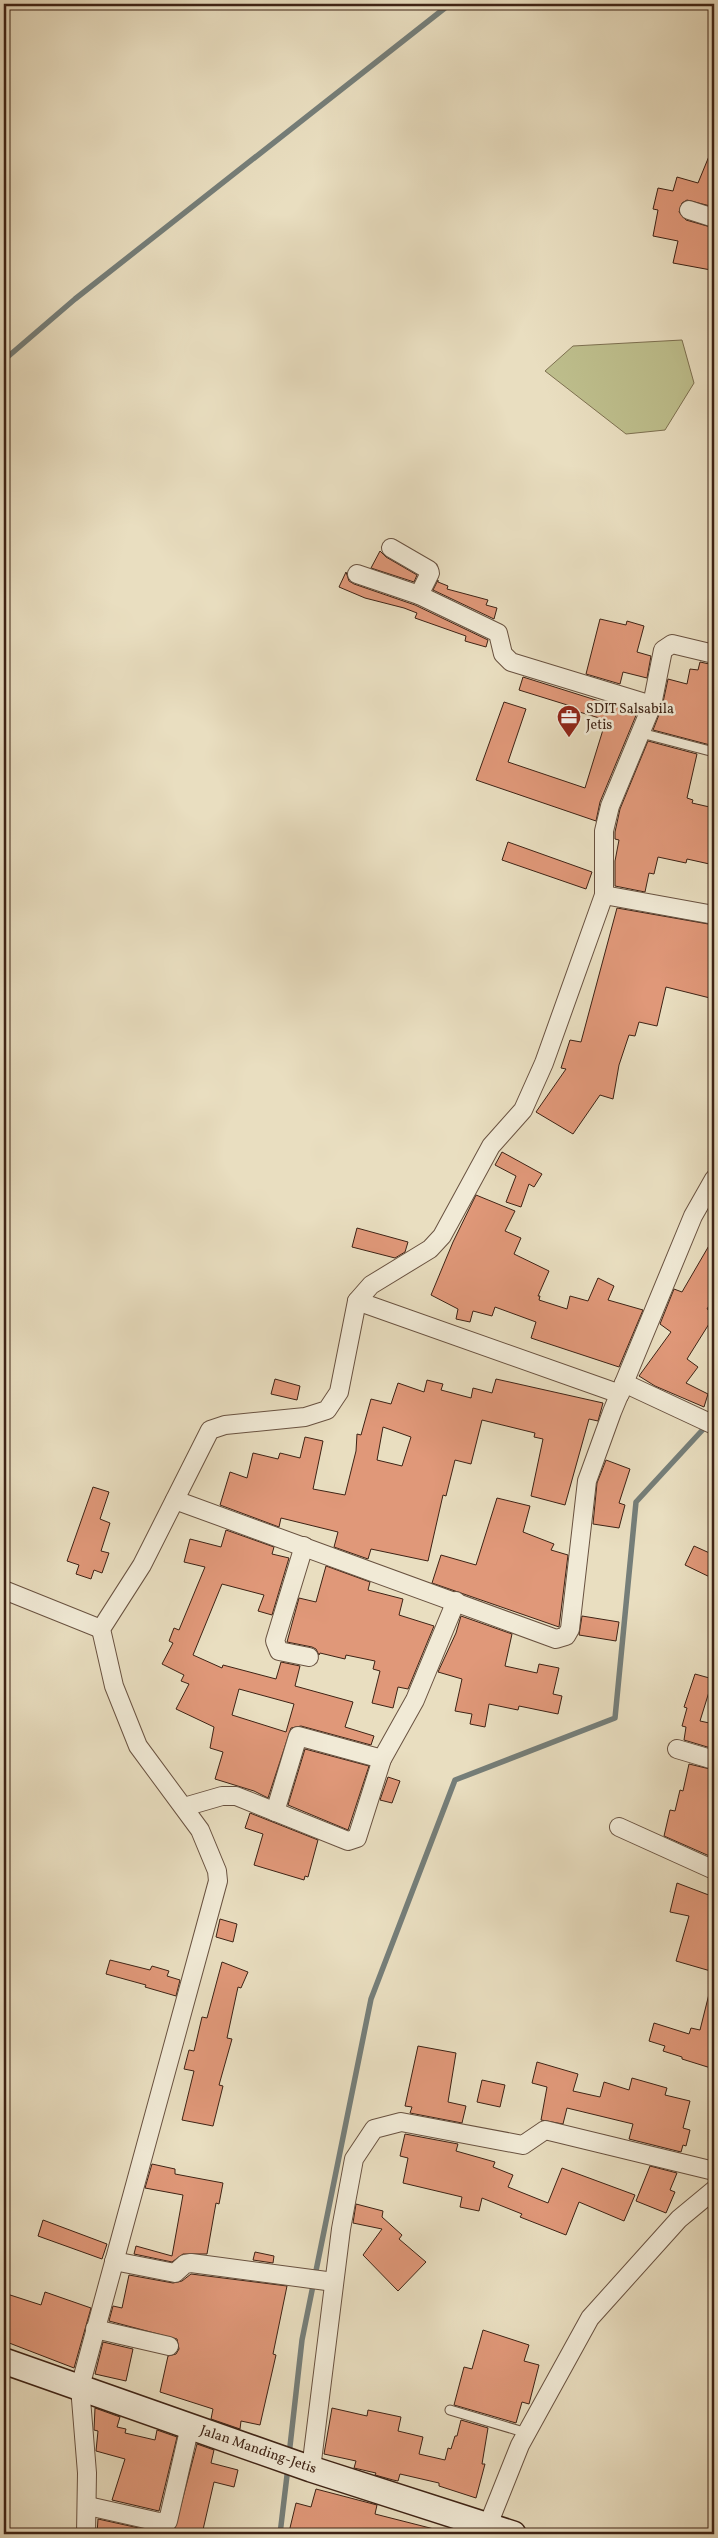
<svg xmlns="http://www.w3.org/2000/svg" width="718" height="2538" viewBox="0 0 718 2538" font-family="Vollkorn,serif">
  <rect width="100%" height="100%" fill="#e9dec0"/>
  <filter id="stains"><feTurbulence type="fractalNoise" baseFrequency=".004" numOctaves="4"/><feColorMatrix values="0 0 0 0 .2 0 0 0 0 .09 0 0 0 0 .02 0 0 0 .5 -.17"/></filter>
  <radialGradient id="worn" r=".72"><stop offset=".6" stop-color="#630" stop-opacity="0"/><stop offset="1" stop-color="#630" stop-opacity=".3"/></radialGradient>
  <polygon fill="#bebf8d" stroke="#7e7151" points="682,340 694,383 665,430 626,434 545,371 573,346"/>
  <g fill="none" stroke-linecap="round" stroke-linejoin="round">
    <g stroke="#757e79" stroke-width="5.5">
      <polyline points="4,360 75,299 450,4"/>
      <polyline points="289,2455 302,2340 371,1999 455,1780 615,1718 636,1502 708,1424"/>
      <polyline points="280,2534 288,2467"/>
    </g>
  </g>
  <g fill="#e09879" stroke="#3e2315" fill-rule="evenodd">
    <polygon points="714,144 714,207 687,200 682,203 679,212 686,220 714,228 714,257 711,270 673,263 678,241 653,236 658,210 653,209 658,188 673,191 677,177 698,183"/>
    <polygon points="380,551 386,557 417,575 414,582 371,568"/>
    <polygon points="346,572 349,581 354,584 415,605 488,640 486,647 465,641 466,636 415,618 417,613 404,608 365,598 339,587"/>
    <polygon points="438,580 438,582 448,586 447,589 488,600 486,605 497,608 494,619 433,590"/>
    <polygon points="600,619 626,625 627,621 644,626 637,652 651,656 647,678 623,672 620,684 586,674"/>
    <polygon points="700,662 714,665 714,746 653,730 662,707 668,679 687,684 690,669 698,670"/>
    <polygon points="523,677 637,713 600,802 596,821 476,780 504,702 526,709 508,762 585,788 606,720 576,711 577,708 519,690"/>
    <polygon points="648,741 697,754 687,798 693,800 692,803 714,808 714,865 687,859 686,863 658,857 654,874 649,873 645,892 615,886 615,861 619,840 615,839 615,832 620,809"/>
    <polygon points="508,842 592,872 586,889 502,860"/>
    <polygon points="617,908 714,925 714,999 666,987 657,1026 639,1022 635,1036 629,1035 619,1065 613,1099 600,1095 573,1134 536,1112 566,1069 561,1068 570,1040 581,1042"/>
    <polygon points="502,1152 542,1174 534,1187 529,1184 521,1207 506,1202 516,1176 495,1165"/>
    <polygon points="476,1195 515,1211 505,1231 521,1238 514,1254 549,1271 538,1296 540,1296 539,1300 567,1309 570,1296 588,1301 598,1278 614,1286 608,1300 643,1310 619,1367 531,1338 536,1322 495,1307 492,1316 473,1311 470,1322 456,1319 458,1309 431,1295 453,1242"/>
    <polygon points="357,1228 408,1242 405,1252 395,1258 352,1247"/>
    <polygon points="714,1237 714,1297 707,1309 714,1313 714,1316 687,1359 698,1367 686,1383 708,1394 704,1407 655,1386 639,1376 671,1332 660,1324 674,1289 682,1292"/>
    <polygon points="275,1379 300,1386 297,1400 271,1394"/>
    <path d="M496,1379l107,24 -5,18 -9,-2 -24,86 -34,-9 12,-57 -9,-2 1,-4 -53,-13 -11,44 -16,-4 -9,36 -3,-1 -15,66 -57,-12 -3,10 -34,-12 4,-15 -57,-14 -2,9 -59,-22 10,-33 17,6 6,-25 25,6 2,-6 20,5 5,-21 18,4 -10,48 32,6 11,-44 1,-17 4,1 10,-36 20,5 7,-21 26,9 3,-12 16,4 -2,6 30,8 2,-10 19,5zM383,1427l28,10 -9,29 -25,-6z"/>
    <polygon points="606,1460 630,1469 619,1503 625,1505 619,1528 593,1524 597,1483"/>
    <polygon points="93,1487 109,1492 100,1519 110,1523 101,1551 109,1553 102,1573 94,1570 91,1579 76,1574 79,1565 67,1561"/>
    <polygon points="497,1498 530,1506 523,1532 554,1544 551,1550 568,1555 559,1627 432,1583 441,1555 476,1565"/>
    <path d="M226,1530l48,17 -2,7 17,4 -17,57 -14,-4 6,-16 -42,-11 -29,71 29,13 1,-3 53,14 5,-17 19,4 -5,20 58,16 -8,25 29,9 -3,9 -70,-19 -10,2 -23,70 -14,-7 -39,-12 8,-27 -13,-4 4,-21 -38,-18 13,-25 -8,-3 3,-6 -22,-11 11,-21 -4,-2 5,-13 5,2 26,-63 -21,-5 6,-23 31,8zM239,1689l55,15 -8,28 -54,-17z"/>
    <polygon points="694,1546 714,1555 714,1579 685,1565"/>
    <polygon points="326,1566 370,1582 368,1590 403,1599 399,1615 434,1626 408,1689 398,1687 393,1708 372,1703 380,1671 373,1669 375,1661 346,1655 345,1659 320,1653 319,1655 316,1649 312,1647 287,1642 299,1598 316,1602"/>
    <polygon points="461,1616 512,1634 505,1666 537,1673 539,1664 559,1668 553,1694 562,1696 558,1714 519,1706 518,1710 489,1704 485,1727 470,1724 472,1714 455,1711 462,1679 438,1672 456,1633"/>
    <polygon points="582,1616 619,1622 616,1641 579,1635"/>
    <polygon points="695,1674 713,1679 700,1721 714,1724 714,1749 684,1740 686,1727 682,1726 687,1708 684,1707"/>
    <polygon points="305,1749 369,1766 348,1830 288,1805"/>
    <polygon points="689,1764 714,1770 714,1858 664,1836 670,1810 675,1811 680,1790 683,1791"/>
    <polygon points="388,1777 400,1781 392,1803 380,1800"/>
    <polygon points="250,1813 318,1840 308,1877 305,1876 304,1880 254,1865 263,1834 245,1828"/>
    <polygon points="677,1883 714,1897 714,1972 676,1961 689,1916 670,1912"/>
    <polygon points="220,1919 237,1924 233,1942 216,1937"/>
    <polygon points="110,1960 150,1970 152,1966 169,1971 167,1976 180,1980 176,1996 145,1987 146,1985 106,1974"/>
    <polygon points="222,1962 248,1972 241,1988 238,1987 227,2038 232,2039 219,2085 223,2086 213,2126 182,2120 194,2071 184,2069 189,2050 194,2051 202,2017 207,2018"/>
    <polygon points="709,1994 714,1994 714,2069 682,2059 682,2057 663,2051 665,2046 649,2041 654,2023 689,2034 691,2028 700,2030"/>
    <polygon points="418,2046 456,2053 448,2102 466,2106 462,2123 410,2113 412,2107 405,2106"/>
    <polygon points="537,2062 578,2074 573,2091 600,2097 604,2082 629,2090 632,2078 667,2088 665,2095 690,2101 683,2128 690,2130 686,2146 683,2145 681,2152 629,2139 633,2124 567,2108 563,2124 541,2120 547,2087 532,2083"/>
    <polygon points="482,2080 505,2085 500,2107 477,2102"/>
    <polygon points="405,2134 458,2144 456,2151 495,2162 493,2167 513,2175 508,2187 548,2203 562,2168 635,2195 624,2221 579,2202 566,2235 520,2217 522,2214 482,2198 479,2211 460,2207 462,2197 403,2183 408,2158 400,2156"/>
    <polygon points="152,2164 175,2169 175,2174 223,2183 219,2204 216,2203 207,2254 183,2254 172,2262 134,2254 136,2246 172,2256 183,2195 145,2188"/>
    <polygon points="650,2166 677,2173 670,2190 675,2192 666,2213 636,2201"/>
    <polygon points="356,2204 383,2211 382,2217 402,2235 399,2239 426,2262 398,2291 363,2255 382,2229 353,2223"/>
    <polygon points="43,2220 107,2244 102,2259 38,2236"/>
    <polygon points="255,2252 274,2256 273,2263 253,2260"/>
    <polygon points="191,2274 287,2286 273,2354 276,2355 260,2425 241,2421 240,2429 211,2419 213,2409 160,2392 168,2356 176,2354 179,2349 177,2339 109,2321 113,2306 122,2308 129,2275 173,2283 182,2281"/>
    <polygon points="45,2292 91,2308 74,2368 4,2341 4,2293 41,2305"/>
    <polygon points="483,2330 529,2345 524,2361 539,2365 529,2404 522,2402 516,2423 454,2405 464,2367 472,2369"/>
    <polygon points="103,2342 133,2349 126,2381 95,2374"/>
    <polygon points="95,2408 120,2417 117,2427 126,2429 125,2433 155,2440 157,2430 177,2437 159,2511 112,2500 125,2459 96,2451 98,2431 94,2430"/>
    <polygon points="332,2408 367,2416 368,2410 401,2417 398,2431 423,2437 419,2454 445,2460 448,2448 451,2449 455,2436 457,2436 461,2420 488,2428 482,2464 485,2464 476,2498 439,2486 439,2483 400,2474 398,2481 393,2480 375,2475 376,2473 354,2468 356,2461 324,2454"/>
    <polygon points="197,2444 214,2450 211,2463 238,2470 234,2487 214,2482 202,2534 97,2534 98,2519 157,2532 175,2528"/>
    <polygon points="316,2489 377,2505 375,2514 434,2529 434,2534 289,2532 296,2503 311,2507"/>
  </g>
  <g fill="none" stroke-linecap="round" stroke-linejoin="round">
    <defs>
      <g id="lane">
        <polyline points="641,733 714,752"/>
        <polyline points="450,2410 527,2433"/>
      </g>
      <g id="street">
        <polyline points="689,210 714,218"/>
        <polyline points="391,548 429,570 430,573 419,595"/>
        <polyline points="357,574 419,595 498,633 503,654 511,662 652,705"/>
        <polyline points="604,895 714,915"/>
        <polyline points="357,1301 620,1394"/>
        <polyline points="624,1383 714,1425"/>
        <polyline points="175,1500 556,1639 566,1636 570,1629 587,1481 612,1412 693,1216 714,1179"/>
        <polyline points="304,1546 275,1641 279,1651 309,1657"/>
        <polyline points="4,1590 101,1629"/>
        <polyline points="677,1749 714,1760"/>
        <polyline points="184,1807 222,1796 236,1796 348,1841 357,1838 382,1759 415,1700 456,1601"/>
        <polyline points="275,1812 298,1736 382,1759"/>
        <polyline points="619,1827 714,1870"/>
        <polyline points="114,2261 175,2273 185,2264 191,2263 334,2282"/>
        <polyline points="95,2329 169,2346"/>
        <polyline points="311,2469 341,2229 354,2159 374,2129 401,2122 523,2145 545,2130 714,2171"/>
        <polyline points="88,2506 159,2522 168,2521 190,2426"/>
        <polyline points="488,2525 520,2445 590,2318 679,2219 714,2190"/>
        <polyline points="86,2534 87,2473 80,2387 218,1881 217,1871 200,1830 138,1746 114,1686 101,1629 142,1565 210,1430 225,1425 305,1417 327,1410 339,1392 357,1301 371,1285 430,1249 442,1236 491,1146 523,1110 544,1063 604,895 604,831 610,806 652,705 663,650 672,644 714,654"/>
      </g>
      <polyline id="secondary" points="4,2361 311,2469 513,2534"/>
    </defs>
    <use href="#lane" stroke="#695240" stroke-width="11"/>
    <use href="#street" stroke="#695240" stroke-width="20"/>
    <use href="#secondary" stroke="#3e2315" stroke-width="28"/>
    <use href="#lane" stroke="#f1ead6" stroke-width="9"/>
    <use href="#street" stroke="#f1ead6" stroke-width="18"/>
    <use href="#secondary" stroke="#f1ead6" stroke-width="25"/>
  </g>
  <defs>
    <symbol id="office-pin" viewBox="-11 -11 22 30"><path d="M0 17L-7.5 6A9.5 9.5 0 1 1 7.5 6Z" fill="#8f2418" stroke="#f1ead6"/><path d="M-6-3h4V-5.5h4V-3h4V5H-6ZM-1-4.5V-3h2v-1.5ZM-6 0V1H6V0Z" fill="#fff"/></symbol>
  </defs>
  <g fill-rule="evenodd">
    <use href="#office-pin" x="555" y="703" width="28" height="38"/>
  </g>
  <g text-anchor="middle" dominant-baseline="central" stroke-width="5" stroke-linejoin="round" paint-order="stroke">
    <g font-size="14" fill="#3e2315" stroke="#f1ead6" text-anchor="start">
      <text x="586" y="709">SDIT Salsabila<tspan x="586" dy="16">Jetis</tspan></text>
    </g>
    <g font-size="14" fill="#3e2315" stroke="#f1ead6">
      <text transform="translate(258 2450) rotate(19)">Jalan Manding-Jetis</text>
    </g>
  </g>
  <rect width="718" height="2538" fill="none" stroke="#e9dec0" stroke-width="20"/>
  <rect x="5" y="5" width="708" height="2528" fill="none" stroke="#3e2315" stroke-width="2.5"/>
  <rect x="10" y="10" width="698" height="2518" fill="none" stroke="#3e2315"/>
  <rect width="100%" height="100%" filter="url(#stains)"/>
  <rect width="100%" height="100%" fill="url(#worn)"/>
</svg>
